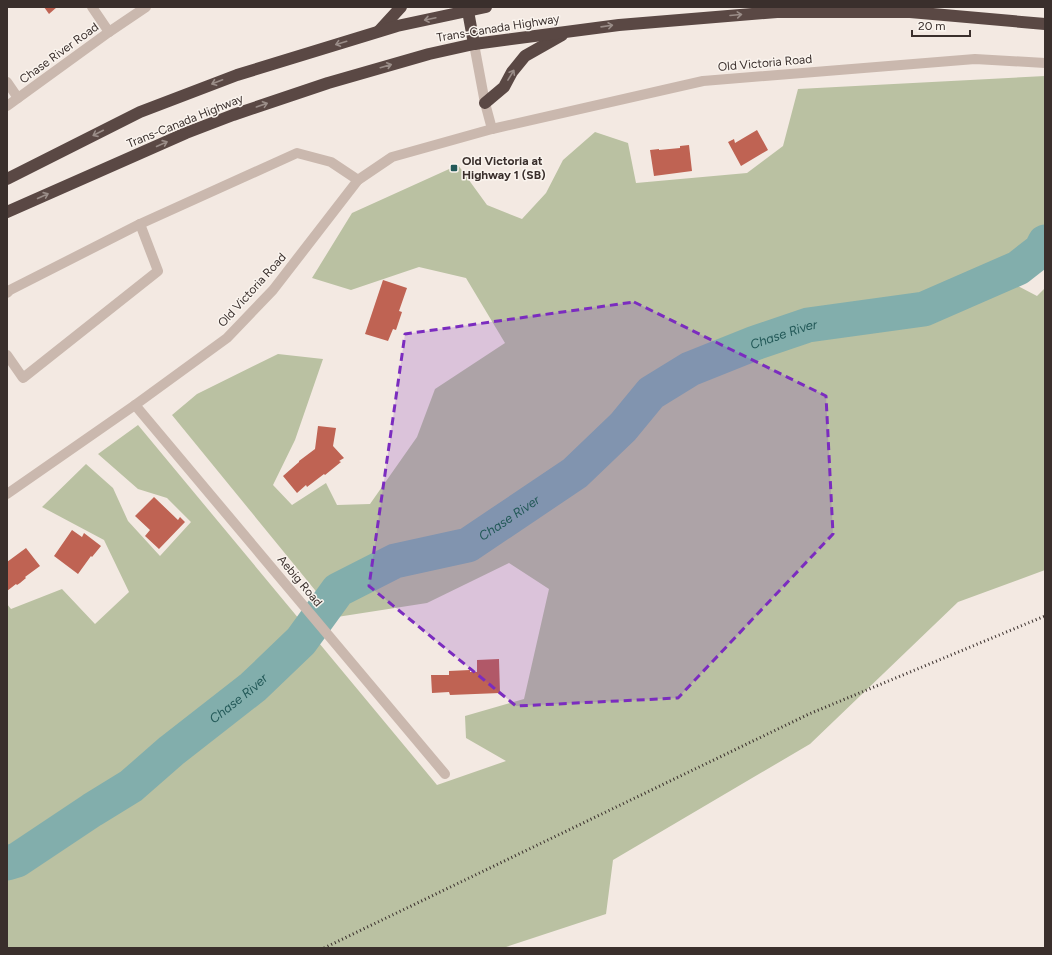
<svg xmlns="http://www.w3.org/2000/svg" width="1052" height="955" viewBox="0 0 1052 955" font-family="Figtree,sans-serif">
  <rect width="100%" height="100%" fill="#f3e9e2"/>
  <polygon fill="#bac1a2" points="1045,76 1045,241 1012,283 1037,296 1045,288 1045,570 958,602 810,744 613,860 606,914 503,948 7,948 7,604 11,609 62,589 95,624 129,592 104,540 42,507 86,464 113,488 128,521 160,556 191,522 167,498 138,489 98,454 138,425 437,785 506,761 466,738 465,716 524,699 549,589 509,563 427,603 337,617 172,415 197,394 278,354 323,359 295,440 273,485 292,505 326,483 337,505 370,504 417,437 435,389 505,343 466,278 419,267 351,290 312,278 352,213 458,165 487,205 522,219 546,193 563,160 595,132 628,143 636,183 747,173 783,146 798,89"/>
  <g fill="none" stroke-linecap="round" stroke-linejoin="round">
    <path stroke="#82aeac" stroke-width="35" id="s1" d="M7,863l10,-3 75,-50 39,-24 40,-35 82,-64 48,-46 37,-51 57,-29 73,-16 107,-72 48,-46 28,-34 39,-24 65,-26 53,-18 116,-16 94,-41 23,-18 4,-8"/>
  </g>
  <g fill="#bf6353">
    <polygon points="44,7 57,7 49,14"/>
    <polygon points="757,130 768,150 741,166 728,142 734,139 735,143"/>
    <polygon points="689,145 692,171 654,176 650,150 659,149 659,150 680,148 680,146"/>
    <polygon points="383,280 407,288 399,311 402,312 396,330 393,329 388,341 365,334"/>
    <polygon points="318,426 336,428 333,446 344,458 339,461 341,462 325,475 324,474 307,487 306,485 297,493 283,476 299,462 299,461 315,449"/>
    <polygon points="154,497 178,520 180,517 185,522 159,549 145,536 150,530 135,516"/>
    <polygon points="72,530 82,537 84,533 101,546 92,557 91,556 78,574 54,556"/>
    <polygon points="26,548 40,566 25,577 26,578 20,583 17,585 16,584 7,591 7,562"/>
    <polygon points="499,659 500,693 450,695 449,692 432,693 431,675 449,675 449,671 470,670 470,672 477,672 477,660"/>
  </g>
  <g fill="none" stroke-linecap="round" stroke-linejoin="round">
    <g stroke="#cab8ae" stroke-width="10">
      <polyline points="92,7 109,32"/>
      <polyline points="7,82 18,98"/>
      <polyline points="7,106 109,32 146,7"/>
      <polyline points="492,129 703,81 975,59 1045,63"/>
      <polyline points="7,293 10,290 140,224 297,153 331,162 358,180"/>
      <polyline points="7,355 23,378 158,271 140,224"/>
      <polyline points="135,405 445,774"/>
      <polyline points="7,494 135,405 227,338 273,290 358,180 392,157 492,129 485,103 474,44"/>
    </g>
    <g stroke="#5a4844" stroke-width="12">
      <polyline points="468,11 474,44"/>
      <polyline points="379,31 401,7"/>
      <polyline points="485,103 504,87 512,72 525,56 562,35"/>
      <polyline points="7,179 140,112 237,75 397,26 486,7"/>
      <polyline points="7,212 186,133 233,115 328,83 429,54 474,44 619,25 777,12 910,12 1045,24"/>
    </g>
    <polyline stroke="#3a2f2c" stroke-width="3" stroke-dasharray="1 3" stroke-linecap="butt" points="324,948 809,714 1045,616"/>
  </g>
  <defs><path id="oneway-shaft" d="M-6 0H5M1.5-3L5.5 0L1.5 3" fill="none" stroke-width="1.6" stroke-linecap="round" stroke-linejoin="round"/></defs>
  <g stroke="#9a8d88">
    <use href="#oneway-shaft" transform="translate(736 15) rotate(-5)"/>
    <use href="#oneway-shaft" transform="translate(430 19) rotate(168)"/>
    <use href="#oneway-shaft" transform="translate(607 26) rotate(-8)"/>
    <use href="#oneway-shaft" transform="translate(341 43) rotate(163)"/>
    <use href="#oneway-shaft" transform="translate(386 66) rotate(-16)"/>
    <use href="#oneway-shaft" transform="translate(511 75) rotate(-59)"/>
    <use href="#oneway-shaft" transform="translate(217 82) rotate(159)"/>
    <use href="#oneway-shaft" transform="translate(262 105) rotate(-19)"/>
    <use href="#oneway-shaft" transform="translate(98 133) rotate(153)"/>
    <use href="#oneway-shaft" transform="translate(162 144) rotate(-24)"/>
    <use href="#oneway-shaft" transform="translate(43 196) rotate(-24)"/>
  </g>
  <path fill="#7b2cbf" fill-opacity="0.2" stroke="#7b2cbf" stroke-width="3" stroke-dasharray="8 5" stroke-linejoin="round" d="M634,302l192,94 7,138 -155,164 -162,8 -147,-120 36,-252z"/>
  <rect fill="#235958" stroke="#faf4ee" stroke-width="1.5" x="450" y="164" width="8" height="8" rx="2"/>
  <g text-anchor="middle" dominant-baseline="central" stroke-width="3" stroke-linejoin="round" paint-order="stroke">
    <g font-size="12" fill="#3a2f2c" stroke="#faf4ee">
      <text transform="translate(498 28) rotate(-9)">Trans-Canada Highway</text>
      <text transform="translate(59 53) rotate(-36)">Chase River Road</text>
      <text transform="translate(765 63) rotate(-5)">Old Victoria Road</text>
      <text transform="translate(185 121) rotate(-22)">Trans-Canada Highway</text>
      <text transform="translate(252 290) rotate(-48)">Old Victoria Road</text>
      <text transform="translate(300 581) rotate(50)">Aebig Road</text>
    </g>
    <g font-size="12" font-weight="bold" fill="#3a2f2c" stroke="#faf4ee" text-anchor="start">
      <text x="462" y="161">Old Victoria at<tspan x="462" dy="14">Highway 1 (SB)</tspan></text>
    </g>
    <g font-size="13" font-style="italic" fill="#235958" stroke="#faf4ee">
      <text stroke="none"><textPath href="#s1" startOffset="957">Chase River</textPath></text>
      <text stroke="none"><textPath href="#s1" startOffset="621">Chase River</textPath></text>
      <text stroke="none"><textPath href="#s1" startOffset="285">Chase River</textPath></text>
    </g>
  </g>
  <rect width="1052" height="955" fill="none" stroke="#3a2f2c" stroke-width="16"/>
  <path d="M912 30v6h58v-6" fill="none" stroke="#3a2f2c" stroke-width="2"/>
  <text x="918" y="30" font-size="12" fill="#3a2f2c" stroke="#faf4ee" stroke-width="3" paint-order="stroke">20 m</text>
</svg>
